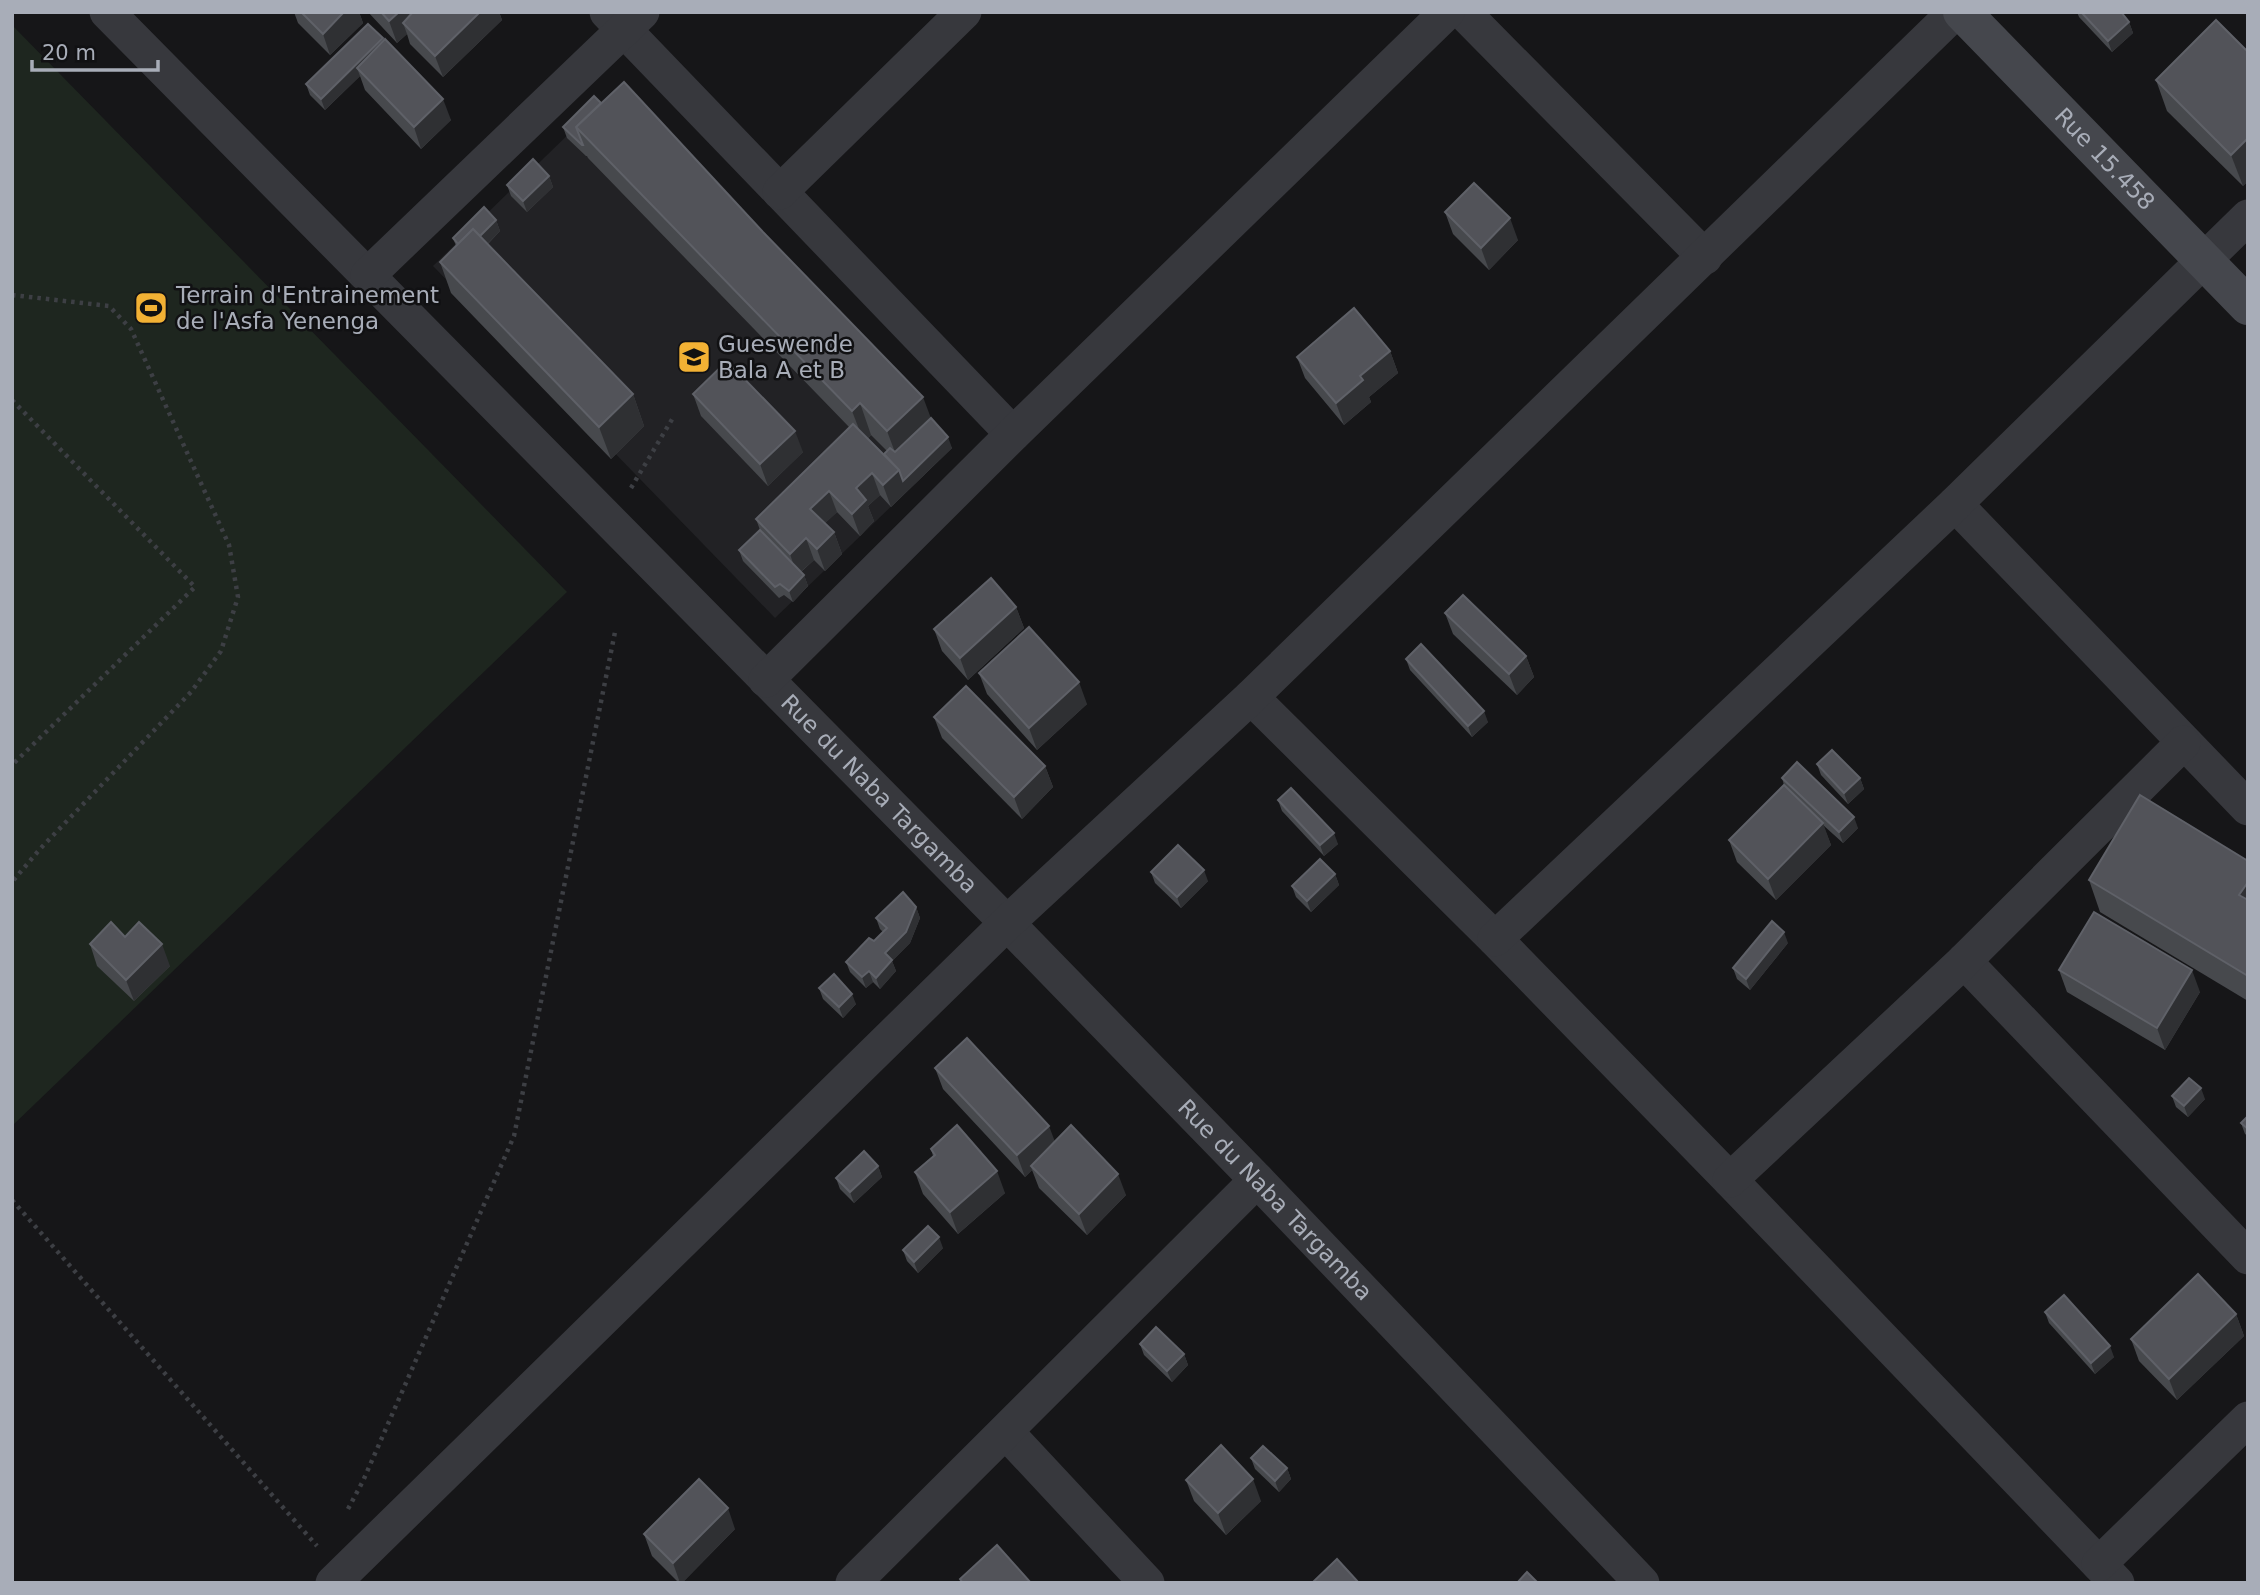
<svg xmlns="http://www.w3.org/2000/svg" width="2260" height="1595" viewBox="0 0 2260 1595" font-family="'DejaVu Sans',sans-serif">
  <rect width="100%" height="100%" fill="#161618"/>
  <polygon fill="#222225" points="616,88 952,448 775,618 433,266"/>
  <polygon fill="#1e261f" points="12,25 567,592 12,1126"/>
  <g fill="none" stroke-linecap="round" stroke-linejoin="round">
    <g stroke="#3d3f44" stroke-width="4.5" stroke-dasharray="3.5 5" stroke-linecap="butt">
      <polyline points="12,295 109,306 131,329 229,545 238,597 221,651 191,692 40,849 12,882"/>
      <polyline points="12,400 195,587 12,765"/>
      <polyline points="631,488 674,416"/>
      <polyline points="12,1200 317,1546"/>
      <polyline points="348,1509 363,1481 514,1136 615,632"/>
    </g>
    <g stroke="#37383d" stroke-width="35">
      <path id="s1" d="M107,12l900,911 250,257 385,403"/>
      <polyline points="607,12 1013,434"/>
      <polyline points="1463,12 1705,257"/>
      <polyline points="780,192 964,12"/>
      <polyline points="368,275 642,12"/>
      <polyline points="1955,504 2248,808"/>
      <polyline points="766,680 1013,434 1447,12"/>
      <polyline points="1251,697 1495,939 1730,1180 2117,1583"/>
      <polyline points="1495,939 1955,504 2248,217"/>
      <polyline points="1964,961 2248,1257"/>
      <polyline points="1730,1180 1964,961 2183,743"/>
      <polyline points="1006,1432 1147,1583"/>
      <polyline points="2099,1564 2248,1419"/>
      <polyline points="333,1583 1007,923 1251,697 1955,12"/>
      <polyline points="853,1583 1257,1180"/>
    </g>
    <path stroke="#45474d" stroke-width="38" id="s2" d="M1962,12l286,294"/>
  </g>
  <g fill="#47494d" fill-rule="evenodd">
    <polygon points="294,12 359,12 363,23 330,55 298,23"/>
    <polygon points="368,12 499,12 502,20 443,77 410,44 407,34 397,43"/>
    <polygon points="2077,12 2121,12 2129,22 2133,33 2112,52 2079,17"/>
    <polygon points="383,38 451,120 421,149 365,90 360,76 325,110 310,95 306,84"/>
    <polygon points="2248,52 2248,181 2243,186 2167,111 2156,80"/>
    <path d="M601,103l330,315 21,30 -61,59 -11,-12 -12,11 6,15 -14,15 -23,-24 -12,11 9,9 8,22 -17,17 -11,-11 -13,12 3,3 4,11 -15,16 -9,-7 -5,3 -36,-37 -4,-11 21,-20 -4,-11 94,-91 -262,-270 -1,-2h-1l-19,-18 -4,-11zM871,435l16,16 -3,3 -16,-16z"/>
    <polygon points="549,176 553,187 527,212 511,196 507,185"/>
    <polygon points="1445,212 1518,240 1489,270 1453,234"/>
    <polygon points="496,220 500,231 488,244 633,394 644,426 611,459 451,293 440,262 456,246 453,238"/>
    <polygon points="1390,351 1398,373 1369,397 1371,402 1344,425 1305,378 1297,357"/>
    <polygon points="693,394 803,452 768,486 701,416"/>
    <polygon points="1016,607 1024,628 968,680 942,651 934,629"/>
    <polygon points="1445,613 1526,656 1534,677 1517,695 1453,634"/>
    <polygon points="1406,659 1488,722 1472,737 1410,670"/>
    <polygon points="979,673 1087,704 1037,750 987,694"/>
    <polygon points="934,717 1045,766 1053,787 1022,819 942,738"/>
    <polygon points="1817,764 1860,778 1864,789 1848,804 1821,775"/>
    <polygon points="1782,778 1858,828 1843,843 1823,825 1831,845 1776,900 1737,862 1729,840 1784,785"/>
    <polygon points="1278,800 1338,844 1324,856 1282,811"/>
    <polygon points="2248,861 2248,1001 2100,912 2089,880"/>
    <polygon points="1151,872 1208,881 1181,908 1155,883"/>
    <polygon points="1335,874 1339,885 1311,912 1296,897 1292,886"/>
    <polygon points="916,907 920,918 910,943 892,961 896,971 880,989 873,982 866,988 850,972 846,962 874,941 883,932 880,929 876,918"/>
    <polygon points="1788,943 1750,990 1737,979 1733,968"/>
    <polygon points="90,944 170,966 134,1001 97,966"/>
    <polygon points="2059,970 2200,992 2165,1050 2067,992"/>
    <polygon points="819,988 856,1004 843,1018 823,999"/>
    <polygon points="935,1068 1055,1142 1126,1195 1087,1235 1039,1188 1032,1170 1025,1177 943,1089"/>
    <polygon points="2172,1096 2205,1099 2188,1117 2176,1107"/>
    <polygon points="2248,1116 2248,1136 2245,1134 2241,1123"/>
    <polygon points="931,1149 1005,1193 958,1234 923,1194 915,1172 933,1156"/>
    <polygon points="878,1166 882,1177 854,1203 840,1189 836,1178"/>
    <polygon points="943,1248 918,1273 907,1261 903,1250"/>
    <polygon points="2045,1312 2114,1357 2095,1374 2049,1323"/>
    <polygon points="2236,1314 2244,1336 2177,1400 2139,1361 2131,1339"/>
    <polygon points="1140,1344 1184,1354 1188,1365 1172,1382 1144,1355"/>
    <polygon points="1251,1458 1287,1468 1291,1479 1279,1492 1255,1469"/>
    <polygon points="1186,1480 1261,1501 1226,1535 1194,1501"/>
    <polygon points="735,1529 682,1583 679,1583 652,1556 644,1534"/>
  </g>
  <g fill="#2f3033">
    <polygon points="344,12 359,12 363,23 330,55 323,34"/>
    <polygon points="399,12 430,12 403,23 407,34 397,43 389,21"/>
    <polygon points="480,12 499,12 502,20 443,77 435,56"/>
    <polygon points="2129,22 2133,33 2112,52 2108,41"/>
    <polygon points="383,38 387,49 357,68 360,76 325,110 321,99"/>
    <polygon points="443,99 451,120 421,149 414,127"/>
    <polygon points="2248,138 2248,181 2243,186 2231,155"/>
    <polygon points="549,176 553,187 527,212 523,201"/>
    <polygon points="1510,218 1518,240 1489,270 1481,248"/>
    <polygon points="496,220 500,231 470,262 466,251"/>
    <polygon points="1390,351 1398,373 1369,397 1371,402 1344,425 1336,403 1360,376"/>
    <polygon points="633,394 644,426 611,459 599,427"/>
    <polygon points="923,397 935,429 899,463 887,431"/>
    <polygon points="860,403 871,435 864,442 852,411"/>
    <polygon points="795,431 803,452 768,486 760,464"/>
    <polygon points="948,437 952,448 891,507 883,485 899,470"/>
    <polygon points="872,473 880,495 868,506 874,521 860,536 852,514 856,488"/>
    <polygon points="829,491 837,512 818,530 810,509"/>
    <polygon points="834,532 842,554 825,571 817,549"/>
    <polygon points="806,538 814,560 797,575 790,554"/>
    <polygon points="804,575 808,586 793,602 789,591"/>
    <polygon points="1016,607 1024,628 968,680 960,658"/>
    <polygon points="1526,656 1534,677 1517,695 1509,674"/>
    <polygon points="1079,682 1087,704 1037,750 1029,728"/>
    <polygon points="1484,711 1488,722 1472,737 1468,726"/>
    <polygon points="1045,766 1053,787 1022,819 1014,797"/>
    <polygon points="1860,778 1864,789 1848,804 1844,793"/>
    <polygon points="1854,817 1858,828 1843,843 1839,832"/>
    <polygon points="1823,823 1831,845 1776,900 1768,879"/>
    <polygon points="1334,833 1338,844 1324,856 1320,845"/>
    <polygon points="1204,870 1208,881 1181,908 1177,897"/>
    <polygon points="1335,874 1339,885 1311,912 1307,901"/>
    <polygon points="2248,882 2248,918 2239,895"/>
    <polygon points="916,907 920,918 910,943 892,961 896,971 880,989 876,978 885,953"/>
    <polygon points="1784,932 1788,943 1750,990 1746,979"/>
    <polygon points="162,944 170,966 134,1001 126,980"/>
    <polygon points="2192,970 2200,992 2165,1050 2157,1028"/>
    <polygon points="869,971 873,982 866,988 862,977"/>
    <polygon points="852,994 856,1004 843,1018 839,1007"/>
    <polygon points="2201,1088 2205,1099 2188,1117 2184,1106"/>
    <polygon points="1049,1126 1057,1147 1031,1166 1032,1170 1025,1177 1017,1155"/>
    <polygon points="878,1166 882,1177 854,1203 850,1192"/>
    <polygon points="997,1171 1005,1193 958,1234 950,1212"/>
    <polygon points="1118,1174 1126,1195 1087,1235 1079,1214"/>
    <polygon points="939,1237 943,1248 918,1273 914,1262"/>
    <polygon points="2236,1314 2244,1336 2177,1400 2169,1379"/>
    <polygon points="2110,1346 2114,1357 2095,1374 2091,1363"/>
    <polygon points="1184,1354 1188,1365 1172,1382 1167,1371"/>
    <polygon points="1287,1468 1291,1479 1279,1492 1275,1481"/>
    <polygon points="1253,1479 1261,1501 1226,1535 1218,1513"/>
    <polygon points="728,1508 735,1529 682,1583 680,1583 673,1563"/>
  </g>
  <g fill="#525359" stroke="#5f6168" stroke-width="2">
    <polygon points="301,12 344,12 323,34"/>
    <polygon points="381,12 399,12 389,21"/>
    <polygon points="413,12 480,12 435,56 403,23"/>
    <polygon points="2081,12 2121,12 2129,22 2108,41"/>
    <polygon points="2216,20 2248,52 2248,138 2231,155 2156,80"/>
    <polygon points="368,24 383,38 321,99 306,84"/>
    <polygon points="385,39 443,99 414,127 357,68"/>
    <polygon points="624,82 763,232 923,397 887,431 860,403 852,411 576,127"/>
    <polygon points="594,96 601,103 576,127 583,145 582,145 563,127"/>
    <polygon points="533,159 549,176 523,201 507,185"/>
    <polygon points="1474,183 1510,218 1481,248 1445,212"/>
    <polygon points="484,207 496,220 480,236 473,229 458,244 453,238"/>
    <polygon points="473,229 633,394 599,427 440,262"/>
    <polygon points="1354,308 1390,351 1360,376 1363,380 1336,403 1297,357"/>
    <polygon points="727,361 795,431 760,464 693,394"/>
    <polygon points="931,418 948,437 903,481 899,470 884,454 890,448 895,452"/>
    <polygon points="853,424 899,470 883,485 872,473 856,488 866,500 852,514 829,491 810,509 834,532 817,549 806,538 790,554 756,519"/>
    <polygon points="760,530 804,575 789,591 780,584 775,587 739,550"/>
    <polygon points="991,578 1016,607 960,658 934,629"/>
    <polygon points="1463,595 1526,656 1509,674 1445,613"/>
    <polygon points="1029,627 1079,682 1029,728 979,673"/>
    <polygon points="1421,644 1484,711 1468,726 1406,659"/>
    <polygon points="966,686 1045,766 1014,797 934,717"/>
    <polygon points="1832,750 1860,778 1844,793 1817,764"/>
    <polygon points="1797,762 1854,817 1839,832 1782,778"/>
    <polygon points="1784,785 1823,823 1768,879 1729,840"/>
    <polygon points="1291,788 1334,833 1320,845 1278,800"/>
    <polygon points="2140,795 2248,861 2248,882 2239,895 2248,900 2248,976 2089,880"/>
    <polygon points="1178,845 1204,870 1177,897 1151,872"/>
    <polygon points="1320,859 1335,874 1307,901 1292,886"/>
    <polygon points="903,892 916,907 906,932 885,953 892,960 876,978 869,971 862,977 846,962 869,938 874,941 887,928 876,918"/>
    <polygon points="2094,912 2192,970 2157,1028 2059,970"/>
    <polygon points="1772,921 1784,932 1746,979 1733,968"/>
    <polygon points="111,922 125,937 139,922 162,944 126,980 90,944"/>
    <polygon points="834,974 852,994 839,1007 819,988"/>
    <polygon points="967,1038 1049,1126 1017,1155 935,1068"/>
    <polygon points="2189,1078 2201,1088 2184,1106 2172,1096"/>
    <polygon points="2248,1116 2248,1129 2241,1123"/>
    <polygon points="957,1125 997,1171 950,1212 915,1172 935,1155 931,1149"/>
    <polygon points="1071,1125 1118,1174 1079,1214 1031,1166"/>
    <polygon points="864,1151 878,1166 850,1192 836,1178"/>
    <polygon points="928,1226 939,1237 914,1262 903,1250"/>
    <polygon points="2198,1274 2236,1314 2169,1379 2131,1339"/>
    <polygon points="2064,1295 2110,1346 2091,1363 2045,1312"/>
    <polygon points="1156,1327 1184,1354 1167,1371 1140,1344"/>
    <polygon points="1221,1445 1253,1479 1218,1513 1186,1480"/>
    <polygon points="1263,1446 1287,1468 1275,1481 1251,1458"/>
    <polygon points="699,1479 728,1508 673,1563 644,1534"/>
    <polygon points="997,1545 1031,1583 963,1583 960,1579"/>
    <polygon points="1337,1559 1359,1583 1312,1583"/>
    <polygon points="1527,1572 1538,1583 1517,1583"/>
  </g>
  <defs>
    <symbol id="stadium-square" viewBox="-11 -11 22 22"><rect x="-9" y="-9" width="18" height="18" rx="4" fill="#f2b134" stroke="#111113"/><path d="M0-5a6.5 5 0 1 0 0 10a6.5 5 0 1 0 0-10ZM-3.5-1.8h7v3.6h-7Z" fill="#111"/></symbol>
    <symbol id="school-square" viewBox="-11 -11 22 22"><rect x="-9" y="-9" width="18" height="18" rx="4" fill="#f2b134" stroke="#111113"/><path d="M0-5L7-2L0 1L-7-2ZM-4 1L0 2.5L4 1V4Q0 6-4 4Z" fill="#111"/></symbol>
  </defs>
  <g fill-rule="evenodd">
    <use href="#stadium-square" x="132" y="289" width="38" height="38"/>
    <use href="#school-square" x="675" y="338" width="38" height="38"/>
  </g>
  <g text-anchor="middle" dominant-baseline="central" stroke-width="5" stroke-linejoin="round" paint-order="stroke">
    <g font-size="23" fill="#a8adb8" stroke="#111113">
      <text stroke="none"><textPath href="#s2" startOffset="205">Rue 15.458</textPath></text>
      <text stroke="none"><textPath href="#s1" startOffset="1099">Rue du Naba Targamba</textPath></text>
      <text stroke="none"><textPath href="#s1" startOffset="1666">Rue du Naba Targamba</textPath></text>
    </g>
    <g font-size="23" fill="#a8adb8" stroke="#111113" text-anchor="start">
      <text x="176" y="295">Terrain d'Entrainement<tspan x="176" dy="26">de l'Asfa Yenenga</tspan></text>
      <text x="718" y="344">Gueswende<tspan x="718" dy="26">Bala A et B</tspan></text>
    </g>
  </g>
  <rect width="2260" height="1595" fill="none" stroke="#a8adb8" stroke-width="28"/>
  <path d="M32 60v10h126v-10" fill="none" stroke="#a8adb8" stroke-width="3.5"/>
  <text x="42" y="60" font-size="21" fill="#a8adb8" stroke="#111113" stroke-width="5" paint-order="stroke">20 m</text>
</svg>
